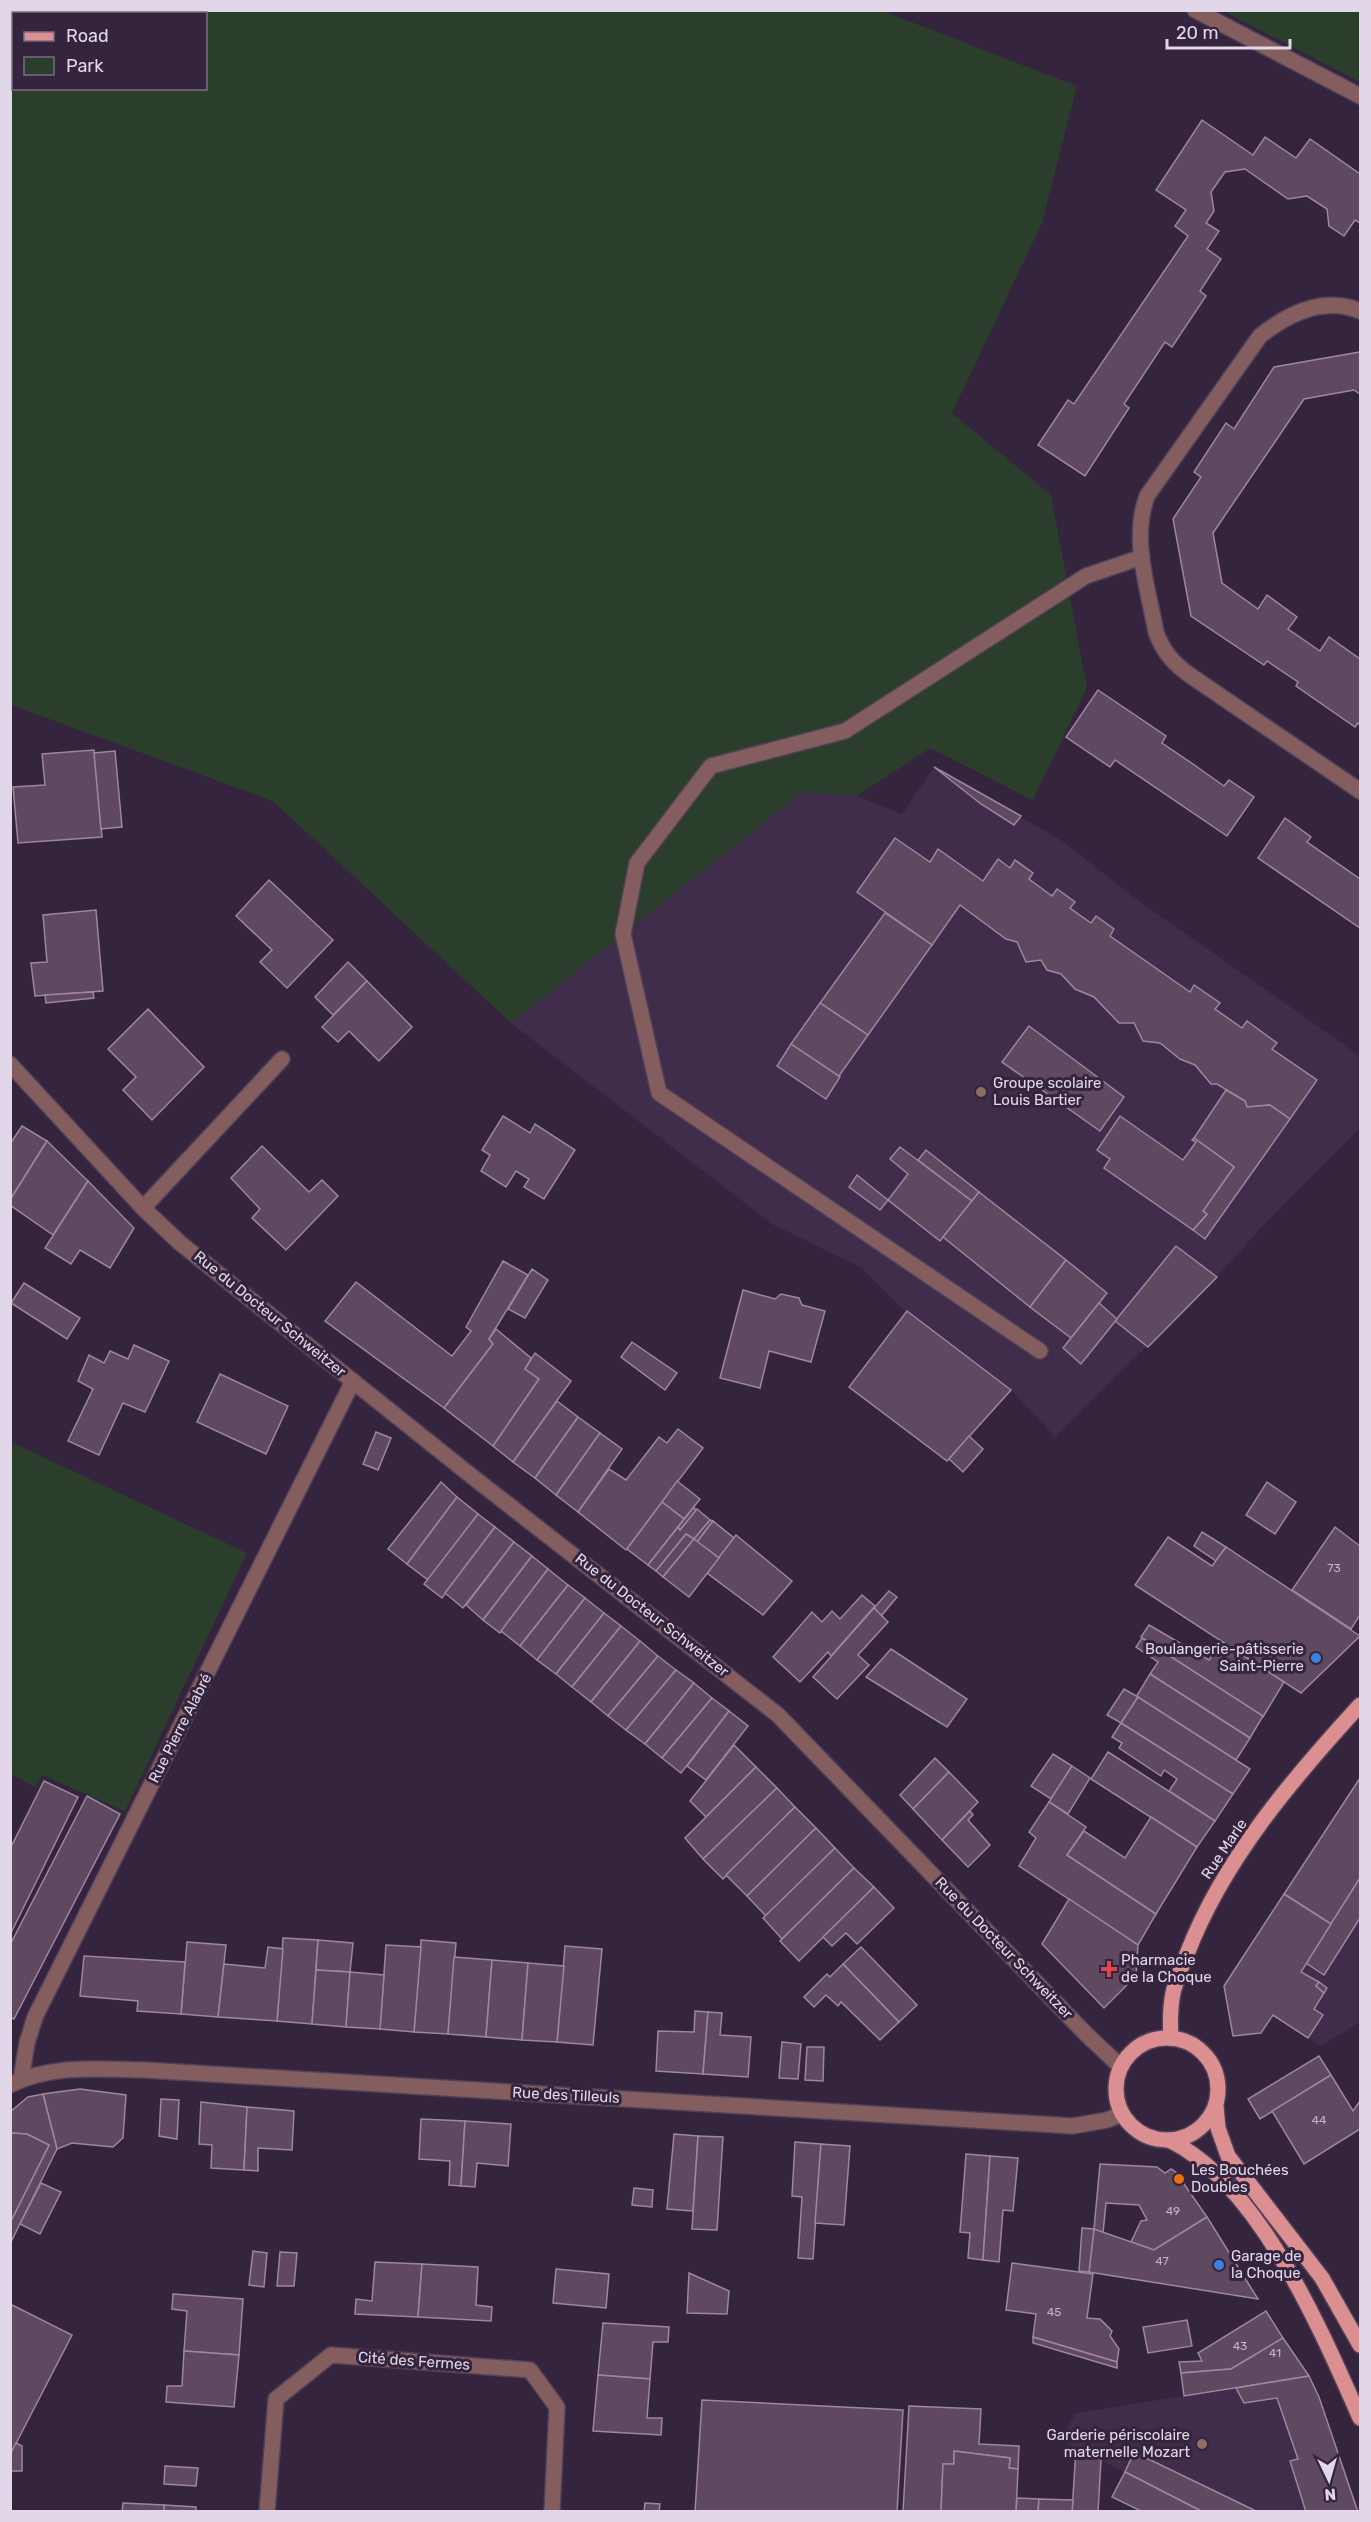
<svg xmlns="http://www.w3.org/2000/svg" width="1371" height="2522" viewBox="0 0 1371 2522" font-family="Rubik,sans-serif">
  <rect width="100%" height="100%" fill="#34243d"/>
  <g fill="#402c4b">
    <polygon points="934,767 1061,840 1142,903 1360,1056 1360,1128 1261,1228 1217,1277 1055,1437 1011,1390 906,1312 862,1268 772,1224 511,1023 803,792 857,796 902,814"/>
    <polygon points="1360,1778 1360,2022 1321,2046 1224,1986"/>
    <polygon points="1309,2376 1319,2397 1358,2511 1203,2511 1060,2440 1076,2413"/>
  </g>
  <g fill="#2a3e2b" fill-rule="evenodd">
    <path d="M10,11h873l194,75 -35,137 -90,190 99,82 36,193 -54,112 -103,-52 -73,48 -54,-4 -292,231 -238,-222 -262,-96zM14,14h192v74h-192z"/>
    <polygon points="1223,11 1360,11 1360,82"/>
    <polygon points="11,1442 247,1553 125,1811 42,1775 35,1787 11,1774"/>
  </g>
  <g fill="#5f4961" stroke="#9e85a1" stroke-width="1.5">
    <polygon points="1202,120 1253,155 1265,137 1296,158 1310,139 1360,174 1360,223 1355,220 1344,236 1329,226 1327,209 1307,196 1288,199 1245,169 1225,172 1211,192 1214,211 1206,223 1219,231 1207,249 1221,259 1200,291 1206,296 1172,347 1165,342 1124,404 1129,408 1085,476 1038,445 1068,400 1074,404 1188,236 1175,226 1186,210 1156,190"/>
    <polygon points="1360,352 1360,394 1354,390 1304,399 1213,533 1222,583 1258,609 1267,595 1297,617 1288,629 1320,651 1329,637 1360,659 1360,725 1358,723 1355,727 1296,686 1298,682 1267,661 1264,665 1191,616 1173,519 1201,477 1194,472 1226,423 1234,429 1274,367"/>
    <polygon points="1098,690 1166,736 1162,743 1193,764 1224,786 1229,780 1254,797 1227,836 1115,760 1110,767 1066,737"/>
    <polygon points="94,750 102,837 18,843 13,787 45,785 42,754"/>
    <polygon points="115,751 122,827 101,829 94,753"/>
    <polygon points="934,767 1014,812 1021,816 1014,825 981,804"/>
    <polygon points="1285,818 1311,837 1307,842 1360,879 1360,928 1258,858"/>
    <polygon points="895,838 930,862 938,849 983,881 998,859 1010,868 1015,860 1033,873 1029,879 1052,896 1057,889 1075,902 1070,908 1091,923 1096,916 1114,929 1110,936 1190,992 1194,985 1220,1003 1215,1009 1242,1028 1247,1021 1277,1043 1272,1049 1317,1080 1290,1119 1270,1105 1247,1107 1245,1101 1217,1084 1211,1084 1195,1065 1180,1059 1160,1043 1143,1041 1134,1023 1119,1023 1094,997 1075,989 1061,974 1047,970 1041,960 1026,962 1017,942 1006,939 960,905 932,945 857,892"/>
    <polygon points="269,880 333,940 287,988 260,962 272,950 236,916"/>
    <polygon points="96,910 103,991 35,996 31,963 47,962 43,915"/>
    <polygon points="885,913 932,945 868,1035 820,1003"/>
    <polygon points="348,962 367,981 333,1015 315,997"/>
    <polygon points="367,981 412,1027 379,1061 349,1031 338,1042 322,1027"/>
    <polygon points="93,992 94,998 46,1003 45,995"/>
    <polygon points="820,1003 868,1035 839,1076 791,1044"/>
    <polygon points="148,1009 204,1067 152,1120 123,1090 136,1077 108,1049"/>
    <polygon points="1029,1026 1124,1097 1100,1131 1002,1062"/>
    <polygon points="791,1044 840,1077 826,1099 777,1066"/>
    <polygon points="1226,1090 1245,1101 1247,1107 1270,1105 1290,1119 1205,1239 1193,1230 1207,1214 1203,1211 1234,1167 1194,1138"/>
    <polygon points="503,1116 530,1133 535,1124 575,1150 544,1199 524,1187 529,1179 516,1171 506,1187 481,1171 490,1155 482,1150"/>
    <polygon points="1120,1116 1183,1160 1196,1142 1192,1140 1194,1138 1234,1167 1203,1211 1207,1214 1193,1230 1104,1168 1110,1159 1097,1150"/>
    <polygon points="22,1126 47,1141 10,1200 10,1144"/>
    <polygon points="47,1141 88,1181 53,1235 10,1205 10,1200"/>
    <polygon points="262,1146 309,1192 322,1180 338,1196 286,1250 252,1218 260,1209 231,1178"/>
    <polygon points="900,1147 972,1201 940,1241 888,1200 908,1174 890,1159"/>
    <polygon points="926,1150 979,1192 972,1201 918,1160"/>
    <polygon points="857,1175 888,1200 880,1210 849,1187"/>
    <polygon points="88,1181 134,1228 110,1268 80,1250 71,1264 45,1248"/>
    <polygon points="979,1192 1066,1260 1030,1307 943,1237"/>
    <polygon points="1176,1246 1217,1277 1148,1347 1115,1321"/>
    <polygon points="1066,1260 1107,1293 1071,1338 1030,1307"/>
    <polygon points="503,1261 528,1275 489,1339 493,1344 444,1408 325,1321 356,1282 452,1356 471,1331 466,1327"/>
    <polygon points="532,1269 548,1280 525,1318 508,1309"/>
    <polygon points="24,1283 80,1318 67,1339 11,1303"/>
    <polygon points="743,1290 775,1299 781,1294 799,1298 802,1305 825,1311 811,1362 769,1351 760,1388 720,1378"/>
    <polygon points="1099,1303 1117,1319 1081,1364 1063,1348"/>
    <polygon points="907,1311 1011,1390 947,1461 849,1387"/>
    <polygon points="496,1329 531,1358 525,1369 539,1379 493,1446 444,1408 493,1344 489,1339"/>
    <polygon points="632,1342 677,1373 665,1390 621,1357"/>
    <polygon points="134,1345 169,1361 145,1412 123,1403 99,1455 68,1441 93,1389 78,1381 89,1355 104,1363 110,1351 128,1359"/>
    <polygon points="535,1353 571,1381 513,1462 493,1446 539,1379 525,1369"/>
    <polygon points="220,1374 288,1406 266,1454 197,1422"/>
    <polygon points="557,1401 578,1417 535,1478 513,1462"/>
    <polygon points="578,1417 600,1433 556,1495 535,1478"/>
    <polygon points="678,1429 703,1448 626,1550 578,1512 609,1469 626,1480 659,1437 667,1443"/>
    <polygon points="376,1432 391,1438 378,1470 363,1464"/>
    <polygon points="600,1433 622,1449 578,1512 556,1495"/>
    <polygon points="969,1436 983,1449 963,1472 949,1459"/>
    <polygon points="677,1481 700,1499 684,1519 662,1502"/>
    <polygon points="441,1482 457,1497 407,1564 388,1549"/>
    <polygon points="1267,1482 1296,1502 1275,1534 1246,1515"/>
    <polygon points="457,1497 478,1514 428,1580 407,1564"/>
    <polygon points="662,1502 684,1519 648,1565 627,1549"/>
    <polygon points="694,1507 696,1511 680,1530 678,1527"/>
    <polygon points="697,1509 710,1520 694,1539 686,1534 656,1571 648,1565 678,1527 680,1530"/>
    <polygon points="478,1514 495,1527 442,1598 424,1584"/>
    <polygon points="710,1520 713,1521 697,1542 694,1539"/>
    <polygon points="713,1521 734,1538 719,1558 697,1542"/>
    <polygon points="495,1527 514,1542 463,1608 445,1593"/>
    <polygon points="1335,1527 1360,1546 1360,1615 1351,1629 1292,1590"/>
    <polygon points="1202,1532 1226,1547 1216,1561 1194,1546"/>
    <polygon points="686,1534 694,1539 663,1577 656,1571"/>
    <polygon points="736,1535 792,1581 763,1615 707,1573"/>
    <polygon points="1168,1537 1212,1566 1226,1547 1360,1636 1301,1693 1135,1585"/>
    <polygon points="694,1539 719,1558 689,1597 663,1577"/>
    <polygon points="514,1542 532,1556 483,1620 466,1605"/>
    <polygon points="532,1556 548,1569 500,1633 483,1620"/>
    <polygon points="548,1569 568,1585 520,1646 501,1631"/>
    <polygon points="568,1585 585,1598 537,1660 520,1646"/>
    <polygon points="889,1591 897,1597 881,1616 874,1608"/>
    <polygon points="862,1595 875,1606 831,1656 828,1652 800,1682 773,1657 812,1612 822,1622 832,1611 840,1619"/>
    <polygon points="585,1598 604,1613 556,1674 537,1660"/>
    <polygon points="874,1608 888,1622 858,1655 869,1665 837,1699 813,1677"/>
    <polygon points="604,1613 621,1626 572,1687 556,1674"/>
    <polygon points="1149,1625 1209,1660 1221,1641 1284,1682 1263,1717 1142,1638 1141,1637"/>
    <polygon points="621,1626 640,1641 591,1702 572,1687"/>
    <polygon points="1142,1638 1263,1716 1250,1738 1150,1674 1158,1662 1136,1647"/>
    <polygon points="640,1641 658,1656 608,1716 591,1702"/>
    <polygon points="891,1649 967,1699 947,1727 866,1677"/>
    <polygon points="658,1656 676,1670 626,1730 608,1716"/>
    <polygon points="676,1670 694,1683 645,1744 626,1730"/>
    <polygon points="1150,1674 1250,1738 1236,1760 1136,1697"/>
    <polygon points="694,1683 712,1698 662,1758 645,1744"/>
    <polygon points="1124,1689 1138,1697 1121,1723 1107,1715"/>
    <polygon points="1138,1697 1250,1769 1233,1794 1121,1723"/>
    <polygon points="712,1698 729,1711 681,1773 662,1758"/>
    <polygon points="729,1711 748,1726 706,1780 687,1766"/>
    <polygon points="1121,1723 1233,1794 1215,1821 1169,1791 1177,1779 1164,1770 1161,1776 1119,1748 1122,1743 1112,1737"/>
    <polygon points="734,1745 756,1767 706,1817 690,1801"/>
    <polygon points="1108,1752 1215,1821 1197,1847 1091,1779"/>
    <polygon points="1053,1754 1072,1766 1051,1799 1031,1786"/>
    <polygon points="935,1758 949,1772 913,1809 900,1795"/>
    <polygon points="1072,1766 1090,1778 1068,1814 1049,1802"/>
    <polygon points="756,1767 777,1788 703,1859 685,1838"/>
    <polygon points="949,1772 978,1802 942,1840 913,1809"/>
    <polygon points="1360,1778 1360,1878 1331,1924 1284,1894"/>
    <polygon points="44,1781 78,1797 10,1935 10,1849"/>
    <polygon points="777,1788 795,1807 723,1879 703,1859"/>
    <polygon points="87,1796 120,1814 14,2019 10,2017 10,1945"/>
    <polygon points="1049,1802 1086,1827 1067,1855 1156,1914 1138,1945 1019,1866 1036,1838 1029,1832"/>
    <polygon points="795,1807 816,1828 747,1896 726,1875"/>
    <polygon points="970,1811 973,1815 968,1820 990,1845 968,1867 942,1840"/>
    <polygon points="1151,1817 1197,1847 1156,1914 1067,1855 1084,1831 1125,1858"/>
    <polygon points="816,1828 835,1848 766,1916 747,1896"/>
    <polygon points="835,1848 854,1868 782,1939 763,1918"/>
    <polygon points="854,1868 874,1887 799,1961 780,1941"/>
    <polygon points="1360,1878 1360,1918 1324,1975 1306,1963"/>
    <polygon points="874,1887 894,1908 857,1944 846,1933 832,1946 823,1937"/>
    <polygon points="1284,1894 1331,1924 1301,1972 1319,1982 1316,1986 1324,1993 1314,2009 1323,2015 1308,2038 1273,2015 1261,2033 1233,2036 1224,1986"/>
    <polygon points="1069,1899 1138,1945 1136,1976 1104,2008 1042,1944"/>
    <polygon points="283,1938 318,1940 312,2024 277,2021"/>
    <polygon points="318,1940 353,1943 350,1972 316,1970"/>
    <polygon points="421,1940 456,1943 448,2034 414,2032"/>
    <polygon points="187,1942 226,1945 218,2017 181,2014"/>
    <polygon points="386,1945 421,1947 414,2032 380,2029"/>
    <polygon points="565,1946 602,1949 593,2045 557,2042"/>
    <polygon points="268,1947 283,1949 277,2021 218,2017 224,1964 265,1968"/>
    <polygon points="861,1947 917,2005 899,2022 843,1964"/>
    <polygon points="84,1956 185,1962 181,2014 137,2011 138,2001 80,1996"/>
    <polygon points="454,1957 492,1960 486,2037 448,2034"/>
    <polygon points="492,1960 528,1963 522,2040 486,2037"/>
    <polygon points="528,1963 564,1966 557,2042 522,2040"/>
    <polygon points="843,1964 899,2022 880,2040 841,2002 838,2006 826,1995 814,2007 804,1997 827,1974 830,1977"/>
    <polygon points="316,1970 350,1972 346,2027 312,2024"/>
    <polygon points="350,1972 384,1975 380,2029 346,2027"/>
    <polygon points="1319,1982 1327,1988 1324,1993 1316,1986"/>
    <polygon points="695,2011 708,2012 703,2074 656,2071 658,2031 694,2032"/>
    <polygon points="708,2012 722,2013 720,2035 751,2037 748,2077 703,2074"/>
    <polygon points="782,2042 801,2044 798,2079 779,2078"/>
    <polygon points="807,2047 824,2047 823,2081 805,2080"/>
    <polygon points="1319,2056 1331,2075 1260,2119 1248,2099"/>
    <polygon points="1331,2075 1353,2111 1360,2101 1360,2129 1304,2164 1272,2111"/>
    <polygon points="80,2089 126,2095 123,2138 113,2147 72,2143 57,2149 43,2094"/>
    <polygon points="43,2094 57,2149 10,2244 10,2223 49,2145 27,2134 10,2133 10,2112 28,2097"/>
    <polygon points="161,2099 179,2100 177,2139 159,2136"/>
    <polygon points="201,2102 247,2107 244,2170 211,2168 212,2145 199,2144"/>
    <polygon points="247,2107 294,2111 292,2150 258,2148 258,2171 244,2170"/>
    <polygon points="421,2119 465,2121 461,2186 449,2185 450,2161 419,2159"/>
    <polygon points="465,2121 511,2124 508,2166 477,2163 475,2187 461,2186"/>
    <polygon points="10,2133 27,2134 49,2145 10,2223"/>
    <polygon points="674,2134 698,2136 693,2211 667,2209"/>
    <polygon points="698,2136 723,2137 717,2230 692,2229"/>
    <polygon points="795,2142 821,2144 813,2259 798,2258 802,2197 792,2196"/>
    <polygon points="821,2144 850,2146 844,2225 815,2223"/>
    <polygon points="966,2154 990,2156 983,2260 968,2258 970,2233 960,2232"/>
    <polygon points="990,2156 1018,2158 1013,2211 1003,2210 999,2262 983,2260"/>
    <polygon points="1100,2164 1157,2167 1165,2173 1171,2169 1183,2177 1182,2181 1207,2217 1154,2250 1131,2242 1141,2221 1147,2220 1139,2205 1106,2203 1103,2233 1094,2229"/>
    <polygon points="41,2183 61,2192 40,2234 20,2224"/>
    <polygon points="634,2188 653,2190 652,2207 632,2205"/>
    <polygon points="1207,2217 1258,2299 1089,2272 1094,2229 1154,2250"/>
    <polygon points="1082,2228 1094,2229 1089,2272 1079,2271"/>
    <polygon points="253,2251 267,2253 264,2287 249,2285"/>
    <polygon points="280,2252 297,2253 294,2286 277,2286"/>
    <polygon points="375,2262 422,2264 418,2317 355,2314 356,2299 372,2301"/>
    <polygon points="1012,2263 1093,2274 1087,2318 1100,2319 1112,2331 1110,2336 1119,2349 1117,2362 1033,2337 1036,2314 1006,2310"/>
    <polygon points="422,2264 478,2267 476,2305 492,2307 491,2321 418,2317"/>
    <polygon points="556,2269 609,2274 606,2308 553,2303"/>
    <polygon points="689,2273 729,2291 727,2314 687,2313"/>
    <polygon points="173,2294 243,2299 239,2355 184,2351 187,2311 172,2309"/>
    <polygon points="10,2304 72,2335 10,2455"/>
    <polygon points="1266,2311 1283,2338 1231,2369 1181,2373 1179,2362 1202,2361 1198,2353"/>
    <polygon points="1187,2320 1192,2346 1148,2353 1143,2327"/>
    <polygon points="603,2323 669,2327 668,2342 653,2342 650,2379 598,2375"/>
    <polygon points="1033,2337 1117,2362 1117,2368 1033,2343"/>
    <polygon points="1283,2338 1309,2376 1184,2396 1181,2373 1231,2369"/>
    <polygon points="184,2351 239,2355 234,2407 166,2402 167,2386 182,2386"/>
    <polygon points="598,2375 650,2379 647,2418 662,2418 661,2435 593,2431"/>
    <polygon points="1309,2376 1319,2397 1358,2512 1306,2512 1290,2461 1298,2459 1277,2398 1244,2403 1236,2388"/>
    <polygon points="702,2400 903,2410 897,2512 695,2512"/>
    <polygon points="909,2406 981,2409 979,2444 1019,2446 1018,2469 1009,2468 1010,2458 954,2451 954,2464 943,2464 941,2512 903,2512"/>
    <polygon points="16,2443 22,2446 22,2471 10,2471 10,2455"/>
    <polygon points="1076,2448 1101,2460 1098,2512 1072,2512"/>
    <polygon points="954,2451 1010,2458 1009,2468 1018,2469 1016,2512 941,2512 943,2464 954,2464"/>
    <polygon points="1134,2452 1258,2512 1203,2512 1125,2472"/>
    <polygon points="165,2466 198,2468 196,2486 164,2484"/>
    <polygon points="1125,2472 1203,2512 1143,2512 1112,2497"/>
    <polygon points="1017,2498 1039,2499 1038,2512 1016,2512"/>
    <polygon points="1039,2499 1073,2500 1072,2512 1038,2512"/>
    <polygon points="123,2503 164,2505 164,2512 122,2512"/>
    <polygon points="645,2503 660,2504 659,2512 644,2512"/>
    <polygon points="164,2505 196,2507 196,2512 164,2512"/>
  </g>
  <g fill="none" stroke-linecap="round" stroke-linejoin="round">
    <defs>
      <g id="minor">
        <polyline points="1195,10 1360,96"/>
        <path d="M1360,311c-36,-15 -71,2 -100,25l-113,160c-16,44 1,92 9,136 7,20 18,32 35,44l169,115"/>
        <polyline points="10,1064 143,1208 180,1243 474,1478 778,1715 1086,2034 1121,2067"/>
        <polyline points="143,1208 282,1059"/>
        <polyline points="1040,1351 659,1093 623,934 637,863 711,766 845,731 1086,576 1142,557"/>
        <polyline points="21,2079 27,2043 35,2017 353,1381"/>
        <path d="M10,2085c41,-21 91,-16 135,-15l928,56 34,-6 15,-6"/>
        <polyline points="267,2512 276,2399 331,2355 530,2370 557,2407 552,2512"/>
      </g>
      <g id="major">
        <path d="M1171,2038c-1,-15 -1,-30 2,-45 3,-13 9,-27 14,-39 36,-94 106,-176 173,-249"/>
        <circle cx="1167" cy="2089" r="51"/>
        <polyline points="1216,2106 1218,2128 1228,2156 1322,2278 1360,2345"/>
        <path d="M1169,2140c90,43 152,190 191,278"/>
      </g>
    </defs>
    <use href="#minor" stroke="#504158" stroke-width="18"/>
    <use href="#major" stroke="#504158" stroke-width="18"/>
    <use href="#minor" stroke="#845e5e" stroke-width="15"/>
    <use href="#major" stroke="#db8f90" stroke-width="15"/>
  </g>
  <g fill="#8d6e63" stroke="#34243d" stroke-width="2">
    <circle cx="981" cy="1092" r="6"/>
    <circle cx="1202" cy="2444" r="6"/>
  </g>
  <g fill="#3f7fe0" stroke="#34243d" stroke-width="2">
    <circle cx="1316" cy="1658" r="6"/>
    <circle cx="1219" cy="2265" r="6"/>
  </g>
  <path fill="#e0444e" stroke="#34243d" stroke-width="2" d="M1106 1960h6v6h6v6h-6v6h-6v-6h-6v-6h6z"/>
  <circle fill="#e8710a" stroke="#34243d" stroke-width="2" cx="1179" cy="2179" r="6"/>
  <g text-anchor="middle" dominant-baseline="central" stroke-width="6" stroke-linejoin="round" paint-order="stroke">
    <g font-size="12" fill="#c0b4c6">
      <text x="1334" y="1568">73</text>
      <text x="1319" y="2120">44</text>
      <text x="1173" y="2211">49</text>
      <text x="1162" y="2261">47</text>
      <text x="1054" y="2312">45</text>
      <text x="1240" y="2346">43</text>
      <text x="1275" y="2353">41</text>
    </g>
    <g font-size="15" fill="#e1d7e8" stroke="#34243d" text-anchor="start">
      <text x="993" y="1083">Groupe scolaire<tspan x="993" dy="17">Louis Bartier</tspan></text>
      <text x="1304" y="1649" text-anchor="end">Boulangerie-pâtisserie<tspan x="1304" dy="17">Saint-Pierre</tspan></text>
      <text x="1121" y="1960">Pharmacie<tspan x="1121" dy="17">de la Choque</tspan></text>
      <text x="1191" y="2170">Les Bouchées<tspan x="1191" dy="17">Doubles</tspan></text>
      <text x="1231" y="2256">Garage de<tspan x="1231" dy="17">la Choque</tspan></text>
      <text x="1190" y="2435" text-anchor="end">Garderie périscolaire<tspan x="1190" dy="17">maternelle Mozart</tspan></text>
    </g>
    <g font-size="15" fill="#e1d7e8" stroke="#34243d">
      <text transform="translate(270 1314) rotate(39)">Rue du Docteur Schweitzer</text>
      <text transform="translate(652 1615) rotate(38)">Rue du Docteur Schweitzer</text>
      <text transform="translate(180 1728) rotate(-63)">Rue Pierre Alabré</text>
      <text transform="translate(1224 1849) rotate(-56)">Rue Marle</text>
      <text transform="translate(1004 1948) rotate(46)">Rue du Docteur Schweitzer</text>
      <text transform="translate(566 2095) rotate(3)">Rue des Tilleuls</text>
      <text transform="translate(414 2361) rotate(4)">Cité des Fermes</text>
    </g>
  </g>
  <rect width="1371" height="2522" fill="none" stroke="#e1d7e8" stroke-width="24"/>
  <rect x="12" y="12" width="195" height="78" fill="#34243d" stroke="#796c81" stroke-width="1.5"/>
  <rect x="24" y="32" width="30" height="9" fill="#db8f90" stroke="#796c81" stroke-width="1.5"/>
  <text x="66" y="42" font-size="18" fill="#e1d7e8">Road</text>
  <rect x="24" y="57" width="30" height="18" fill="#2a3e2b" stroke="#796c81" stroke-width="1.5"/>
  <text x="66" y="72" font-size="18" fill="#e1d7e8">Park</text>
  <g transform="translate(1329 2480) rotate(175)" stroke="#34243d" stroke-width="4.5" paint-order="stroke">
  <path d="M0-4.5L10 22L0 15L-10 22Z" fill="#e1d7e8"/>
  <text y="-9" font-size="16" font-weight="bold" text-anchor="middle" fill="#e1d7e8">N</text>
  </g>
  <path d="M1167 39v9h123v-9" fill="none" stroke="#e1d7e8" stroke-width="3"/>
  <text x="1176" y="39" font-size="18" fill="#e1d7e8" stroke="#34243d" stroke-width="4.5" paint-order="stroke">20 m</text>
</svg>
